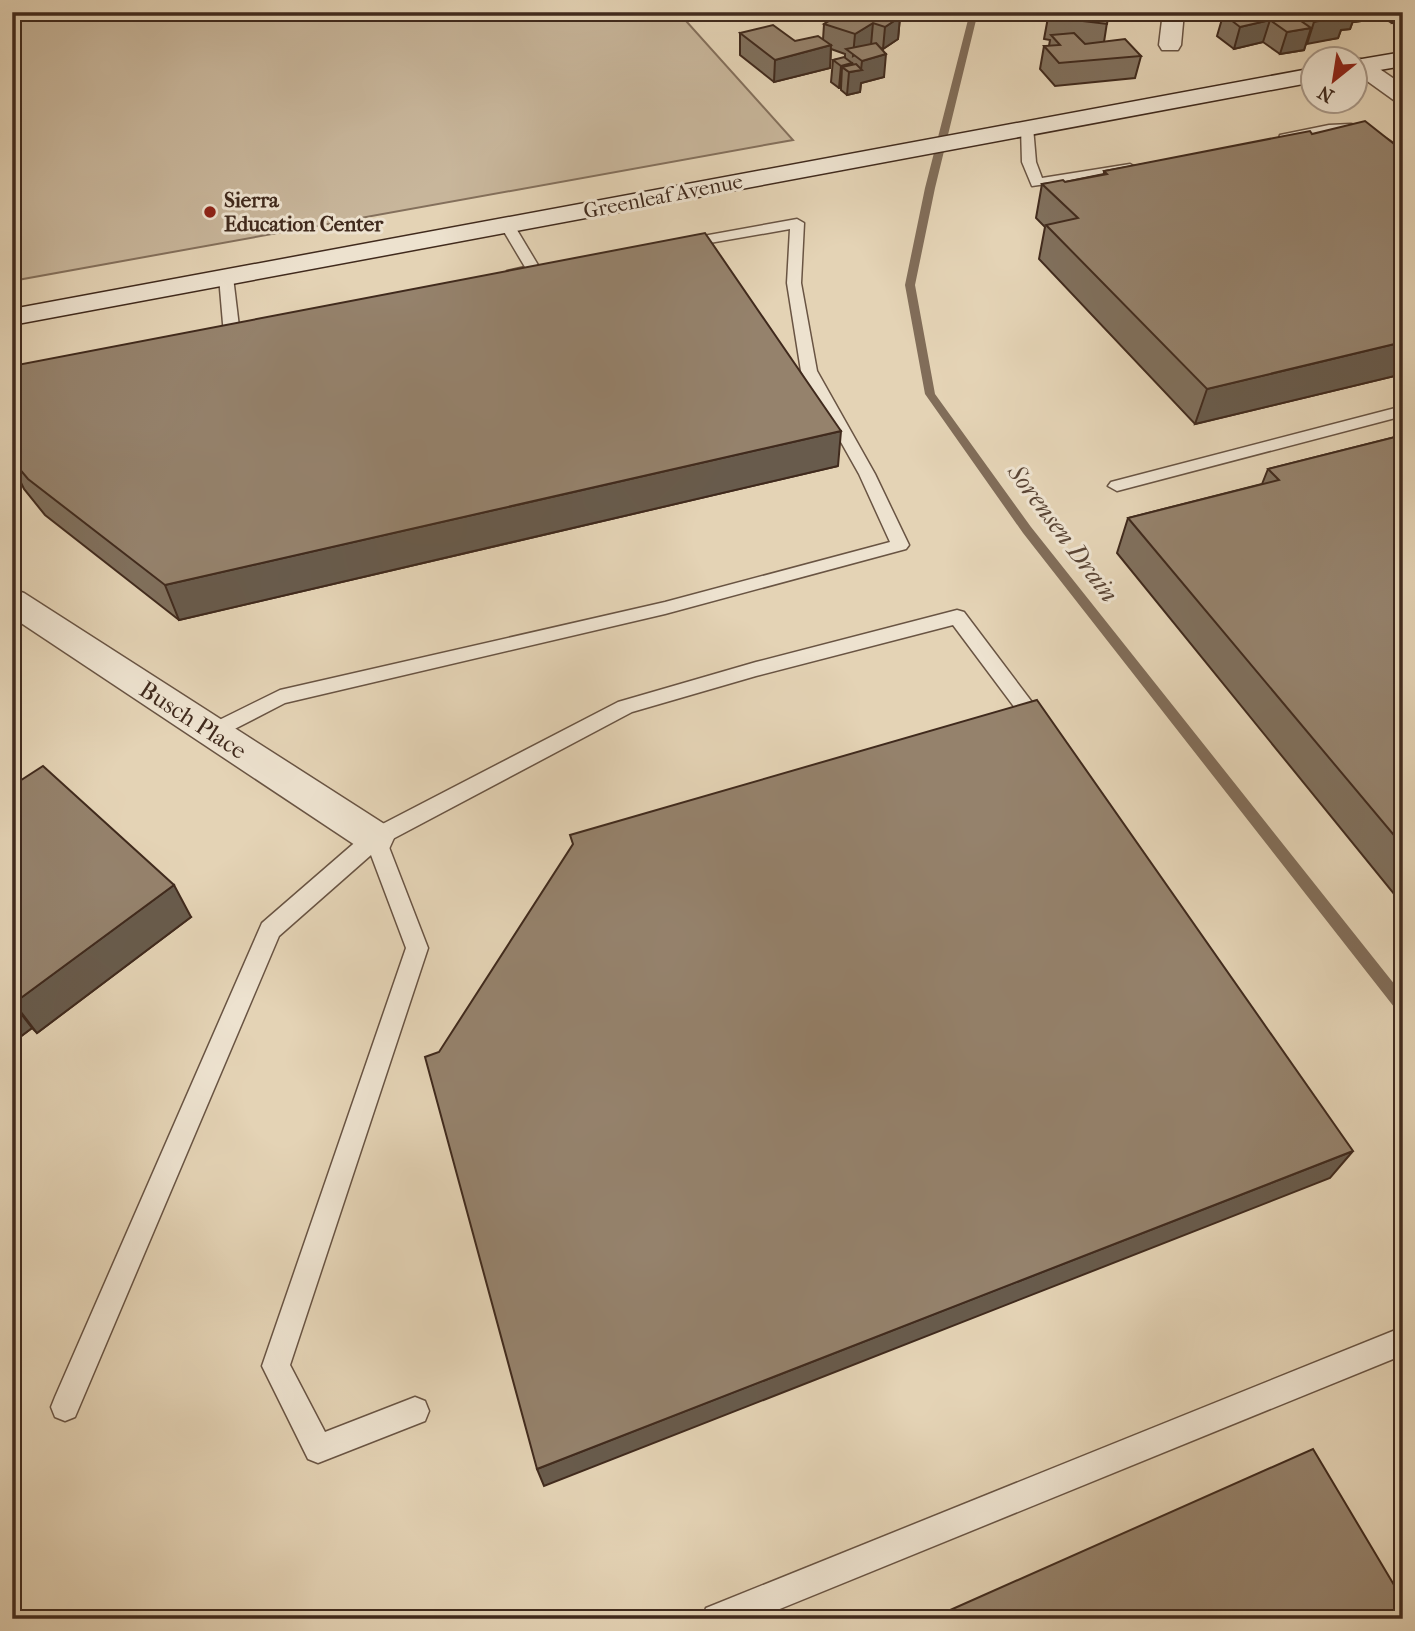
<svg xmlns="http://www.w3.org/2000/svg" width="1415" height="1631" viewBox="0 0 1415 1631" font-family="'IM FELL French Canon',serif">
  <rect width="100%" height="100%" fill="#e4d3b5"/>
  <filter id="stains"><feTurbulence type="fractalNoise" baseFrequency=".00286" numOctaves="4"/><feColorMatrix values="0 0 0 0 .2 0 0 0 0 .09 0 0 0 0 .02 0 0 0 .5 -.17"/></filter>
  <radialGradient id="worn" r=".72"><stop offset=".6" stop-color="#630" stop-opacity="0"/><stop offset="1" stop-color="#630" stop-opacity=".3"/></radialGradient>
  <polygon fill="#c8b69b" stroke="#84705c" stroke-width="2" points="12,12 678,12 793,140 12,281"/>
  <g fill="none" stroke-linecap="round" stroke-linejoin="round">
    <polygon fill="#816d59" fill-rule="evenodd" points="970,12 978,12 935,188 915,285 935,394 1031,527 1403,995 1403,1014 1398,1012 1023,533 925,394 905,285 925,188"/>
    <defs>
      <g id="service">
        <polygon points="1027,123 1033,127 1036,162 1042,178 1130,164 1137,168 1130,172 1032,186 1022,162 1021,127"/>
        <path d="M1351,124c21,4 35,14 52,26v10c-12,-4 -22,-14 -32,-21 -27,-16 -58,-3 -86,3l-6,-4 1,-3 49,-10z"/>
        <polygon points="797,219 804,223 801,283 817,371 875,474 909,545 906,549 665,614 285,703 219,737 212,740 205,737 202,732 205,727 280,690 665,602 890,542 859,474 801,371 787,283 790,229 681,248 674,244 681,240"/>
        <polygon points="507,221 514,225 541,270 539,273 512,278 505,274 507,271 525,267 500,225"/>
        <polygon points="226,273 233,277 240,335 232,340 224,335 219,277"/>
        <polygon points="1403,406 1403,416 1117,491 1108,486 1111,482"/>
        <polygon points="957,610 964,612 1047,722 1050,727 1047,732 1040,734 1033,732 953,625 756,676 632,712 387,842 428,948 290,1365 325,1432 415,1397 425,1401 429,1411 425,1421 318,1463 308,1459 262,1366 406,948 371,855 279,936 75,1417 65,1421 55,1417 51,1407 55,1397 262,923 367,832 618,702 756,662"/>
        <polygon points="1403,1327 1403,1355 755,1619 702,1619 706,1608"/>
      </g>
      <g id="minor">
        <polygon points="1163,12 1184,12 1181,45 1178,50 1162,50 1159,45"/>
        <polygon points="1360,59 1368,61 1403,85 1403,103 1395,101 1356,73 1356,60"/>
        <polygon points="12,589 24,593 389,827 394,838 389,849 375,854 361,849 12,617"/>
      </g>
      <g id="secondary">
        <polygon points="1403,52 1403,66 1356,74 1356,60"/>
        <polygon points="1314,68 1314,82 12,325 12,309"/>
      </g>
    </defs>
    <use href="#service" stroke="#695443" stroke-width="3"/>
    <use href="#minor" stroke="#695443" stroke-width="3"/>
    <use href="#secondary" stroke="#402a1d" stroke-width="3"/>
    <use href="#service" fill="#ede2cf" fill-rule="evenodd"/>
    <use href="#minor" fill="#ede2cf" fill-rule="evenodd"/>
    <use href="#secondary" fill="#ede2cf" fill-rule="evenodd"/>
  </g>
  <g fill="#80705d" stroke="#402a1d" stroke-width="2">
    <polygon points="831,12 891,12 890,14 900,17 898,39 883,49 880,48 884,77 861,83 860,92 847,95 841,90 841,88 839,88 831,82 833,60 845,58 845,54 831,49 830,68 774,82 740,55 740,33 795,41 823,40 824,24 838,16 831,15"/>
    <polygon points="1049,12 1127,12 1126,19 1108,16 1104,42 1141,56 1135,78 1055,86 1040,69 1044,46 1049,46 1050,40 1044,39"/>
    <polygon points="1220,12 1403,12 1392,23 1383,18 1354,22 1353,21 1350,29 1341,30 1338,38 1306,43 1304,50 1280,54 1263,42 1234,49 1217,36 1222,19 1219,17"/>
    <polygon points="1312,134 1403,151 1403,374 1195,424 1039,259 1045,227 1036,218 1042,184 1065,182 1104,174 1104,171"/>
    <polygon points="12,366 838,466 179,620 45,515 24,489 12,464"/>
    <polygon points="1403,435 1403,905 1117,553 1128,518 1262,484 1268,469"/>
    <polygon points="12,786 191,917 37,1033 32,1028 12,1043"/>
  </g>
  <g fill="#685b4c" stroke="#402a1d" stroke-width="2">
    <polygon points="1336,12 1356,12 1350,29 1341,30 1338,38 1307,44 1314,22"/>
    <polygon points="1358,12 1385,12 1383,18 1354,22"/>
    <polygon points="1396,12 1403,12 1403,21 1392,23"/>
    <polygon points="900,17 898,39 883,49 885,27"/>
    <polygon points="1270,20 1263,42 1234,49 1240,27"/>
    <polygon points="873,23 871,45 853,56 855,34"/>
    <polygon points="1311,28 1304,50 1280,54 1287,32"/>
    <polygon points="831,45 830,68 774,82 775,60"/>
    <polygon points="886,54 884,77 861,83 860,92 847,95 849,72 842,67 841,88 839,88 841,66 852,63 851,72 861,70 862,61"/>
    <polygon points="1403,342 1403,374 1195,424 1207,389"/>
    <polygon points="841,431 838,466 179,620 165,585"/>
    <polygon points="174,885 191,917 37,1033 14,1003"/>
    <polygon points="12,1002 32,1028 12,1043"/>
    <polygon points="1353,1151 1330,1178 544,1486 537,1469"/>
  </g>
  <g fill="#95826c" stroke="#402a1d" stroke-width="2">
    <polygon points="844,12 886,12 900,17 885,27 873,23 855,34 824,24"/>
    <polygon points="1049,12 1109,12 1107,24 1048,17"/>
    <polygon points="1236,12 1288,12 1311,28 1287,32 1270,20 1240,27 1223,14"/>
    <polygon points="1300,12 1340,12 1346,16 1314,22"/>
    <polygon points="773,25 795,41 818,36 831,45 775,60 740,33"/>
    <polygon points="1074,33 1085,44 1125,39 1141,56 1059,63 1044,46 1060,45 1051,35"/>
    <polygon points="876,43 886,54 862,61 846,49"/>
    <polygon points="844,57 852,63 841,66 833,60"/>
    <polygon points="856,64 862,70 849,72 842,67"/>
    <polygon points="1365,121 1403,151 1403,342 1207,389 1046,225 1078,218 1042,184 1063,180 1065,182 1107,174 1104,171 1310,131 1312,134"/>
    <polygon points="705,233 841,431 165,585 28,479 12,460 12,366"/>
    <polygon points="1403,435 1403,846 1128,518 1279,480 1268,469"/>
    <polygon points="1037,700 1353,1151 537,1469 425,1057 439,1052 573,844 570,835"/>
    <polygon points="43,766 174,885 14,1003 12,1001 12,786"/>
    <polygon points="1313,1449 1403,1600 1403,1619 930,1619"/>
  </g>
  <circle fill="#8f2418" stroke="#ede2cf" stroke-width="2.5" cx="210" cy="212" r="7"/>
  <g text-anchor="middle" dominant-baseline="central" stroke-width="6" stroke-linejoin="round" paint-order="stroke">
    <g font-size="21" fill="#402a1d" stroke="#ede2cf">
      <text transform="translate(663 196) rotate(-11)">Greenleaf Avenue</text>
    </g>
    <g font-size="21" font-weight="bold" fill="#402a1d" stroke="#ede2cf" text-anchor="start">
      <text x="224" y="200">Sierra<tspan x="224" dy="24">Education Center</tspan></text>
    </g>
    <g font-size="24" fill="#402a1d" stroke="#ede2cf">
      <text transform="translate(193 720) rotate(33)">Busch Place</text>
    </g>
    <g font-size="26" font-style="italic" fill="#5b4636" stroke="#ede2cf">
      <text transform="translate(1063 533) rotate(53)">Sorensen Drain</text>
    </g>
  </g>
  <rect width="1415" height="1631" fill="none" stroke="#e4d3b5" stroke-width="42"/>
  <rect x="14" y="14" width="1387" height="1603" fill="none" stroke="#402a1d" stroke-width="3.5"/>
  <rect x="21" y="21" width="1373" height="1589" fill="none" stroke="#402a1d" stroke-width="2"/>
  <g transform="translate(1334 80) rotate(210)"><circle r="33" fill="#ede2cf" stroke="#a89888" stroke-width="2"/>
  <path d="M0-5L12 26L0 18L-12 26Z" fill="#8f2418"/>
  <text y="-10" font-size="19" font-weight="bold" text-anchor="middle" fill="#402a1d">N</text>
  </g>
  <rect width="100%" height="100%" filter="url(#stains)"/>
  <rect width="100%" height="100%" fill="url(#worn)"/>
</svg>
